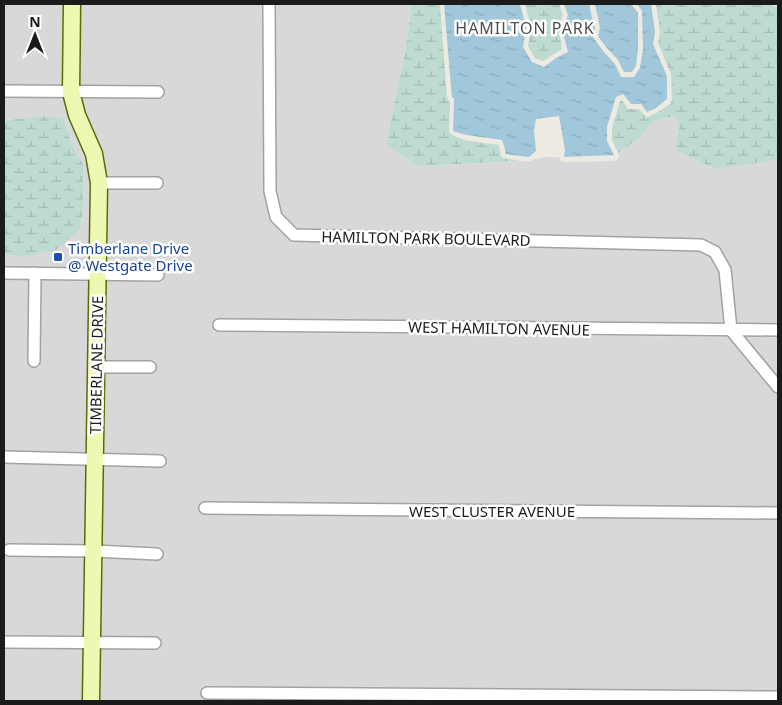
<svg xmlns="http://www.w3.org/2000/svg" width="782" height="705" viewBox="0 0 782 705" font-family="'Noto Sans',sans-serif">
  <defs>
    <pattern id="wetland-marsh" width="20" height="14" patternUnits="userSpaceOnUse" patternTransform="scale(1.25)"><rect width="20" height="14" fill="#bedbd1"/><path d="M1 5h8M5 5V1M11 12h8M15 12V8" fill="none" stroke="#a3bbb3"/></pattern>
    <pattern id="water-ripples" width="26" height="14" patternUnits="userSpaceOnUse" patternTransform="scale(1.25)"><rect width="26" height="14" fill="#a1c7da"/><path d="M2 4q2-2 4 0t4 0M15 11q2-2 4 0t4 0" fill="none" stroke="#8aaaba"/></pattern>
  </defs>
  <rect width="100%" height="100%" fill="#edeae1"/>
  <g fill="#d9d8d8">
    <polygon points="4,4 67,5 66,86 4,85"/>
    <polygon points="163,4 264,4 264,191 271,219 290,239 294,241 700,251 711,257 720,272 725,324 214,319 214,332 729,337 778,396 778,507 200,502 200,514 778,519 778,691 202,687 202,699 517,701 97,701 98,648 161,649 161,637 98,636 99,557 162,560 163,548 99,545 100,465 165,467 166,455 100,453 102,373 155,372 155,360 102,361 103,280 163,282 163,270 103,268 105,190 162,189 162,177 104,177 78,98 163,98 164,87 77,86 78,5"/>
    <polygon points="275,4 412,4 405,52 419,166 531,161 534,159 546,157 559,157 561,161 564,162 614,161 617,160 619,157 618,153 637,140 653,121 675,116 679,125 676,151 714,169 778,160 778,324 736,324 730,266 719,249 701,239 296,229 281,214 275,190"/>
    <polygon points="4,97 67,98 89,156 94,184 92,268 4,267 4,255 29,256 81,228 83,202 83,164 71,143 41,116 8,120 4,122"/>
    <polygon points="4,279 30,279 29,367 40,367 41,279 92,280 89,452 4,451"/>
    <polygon points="744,336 778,337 778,378"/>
    <polygon points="4,463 89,465 88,545 4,544"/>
    <polygon points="4,557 88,557 87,636 4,635"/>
    <polygon points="4,647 87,648 86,701 4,701"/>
  </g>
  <g fill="url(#wetland-marsh)">
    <path d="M412,4h28l7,94 3,4 -1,30c6,9 38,11 50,13l2,11 2,2 19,3 -103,5 -33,-21 19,-93z"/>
    <polygon points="525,4 559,4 563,15 560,23 562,31 560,37 562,49 543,61 535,58 528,46 531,27"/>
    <polygon points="656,4 771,4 778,8 778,160 715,169 676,151 679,125 675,116 653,121 637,140 618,153 612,140 612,128 620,101 622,100 628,109 639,109 645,116 648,117 658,112 670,104 672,99 671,74 658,43 660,31"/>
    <polygon points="41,116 63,119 71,143 83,164 83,202 81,228 56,250 29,256 4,255 4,122 8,120"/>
  </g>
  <g fill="url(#water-ripples)">
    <polygon points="444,4 520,4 526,28 523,47 532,62 544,67 556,58 568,52 564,37 567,32 565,23 568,15 564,4 590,4 590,9 595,28 593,37 603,51 615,64 621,77 634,77 640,68 643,49 642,11 637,4 651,4 655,32 653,44 667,76 667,99 656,108 647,112 641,104 631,104 623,94 616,97 607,127 607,141 614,155 564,157 565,150 559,116 536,119 534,131 536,151 529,157 505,154 505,149 502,140 466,135 453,131 454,98 452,98"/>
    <polygon points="595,4 631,4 638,13 638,49 636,66 632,72 624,72 618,60 606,47 598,36 600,28"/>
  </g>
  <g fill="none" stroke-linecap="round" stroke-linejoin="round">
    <defs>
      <g id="street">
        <polyline points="269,4 270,191 276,217 294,235 701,245 715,252 725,270 731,330 778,387"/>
        <polyline points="4,91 158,92"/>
        <polyline points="99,183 157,183"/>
        <polyline points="4,273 158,275"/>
        <polyline points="219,325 778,330"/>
        <polyline points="34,361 35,273"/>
        <polyline points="96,367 150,367"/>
        <polyline points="4,457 160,461"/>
        <polyline points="205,508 778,513"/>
        <polyline points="9,550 94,551 157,554"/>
        <polyline points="4,642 155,643"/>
        <polyline points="207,693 778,697"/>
      </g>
      <polyline id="secondary" points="72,4 71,92 77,115 94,154 99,183 91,701"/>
    </defs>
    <use href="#street" stroke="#a2a2a2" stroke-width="14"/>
    <use href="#secondary" stroke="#576e06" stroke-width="19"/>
    <use href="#street" stroke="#fff" stroke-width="11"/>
    <use href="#secondary" stroke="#edf8b3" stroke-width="16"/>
  </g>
  <rect fill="#1a4fb4" stroke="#fff" stroke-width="2" x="53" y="252" width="10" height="10" rx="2.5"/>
  <g text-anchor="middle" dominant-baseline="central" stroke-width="5" stroke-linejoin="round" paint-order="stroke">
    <g font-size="15" fill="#1b1b1b" stroke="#fff">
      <text transform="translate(426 238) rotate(1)">HAMILTON PARK BOULEVARD</text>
      <text transform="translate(499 328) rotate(1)">WEST HAMILTON AVENUE</text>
      <text transform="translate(96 365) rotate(-89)">TIMBERLANE DRIVE</text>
      <text x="492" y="511">WEST CLUSTER AVENUE</text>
    </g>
    <g font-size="15" fill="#164399" stroke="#fff" text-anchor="start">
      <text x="68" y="248">Timberlane Drive<tspan x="68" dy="17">@ Westgate Drive</tspan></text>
    </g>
    <g font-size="16" letter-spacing="1" fill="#4e4e4e" stroke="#fff">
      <text x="525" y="28">HAMILTON PARK</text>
    </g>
  </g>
  <rect width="782" height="705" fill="none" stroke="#1b1b1b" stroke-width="10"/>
  <g transform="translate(35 35)" stroke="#ffffff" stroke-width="4" paint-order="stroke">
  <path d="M0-4L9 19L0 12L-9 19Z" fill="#1b1b1b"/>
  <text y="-8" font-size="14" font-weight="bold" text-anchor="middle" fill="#1b1b1b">N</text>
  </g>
</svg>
